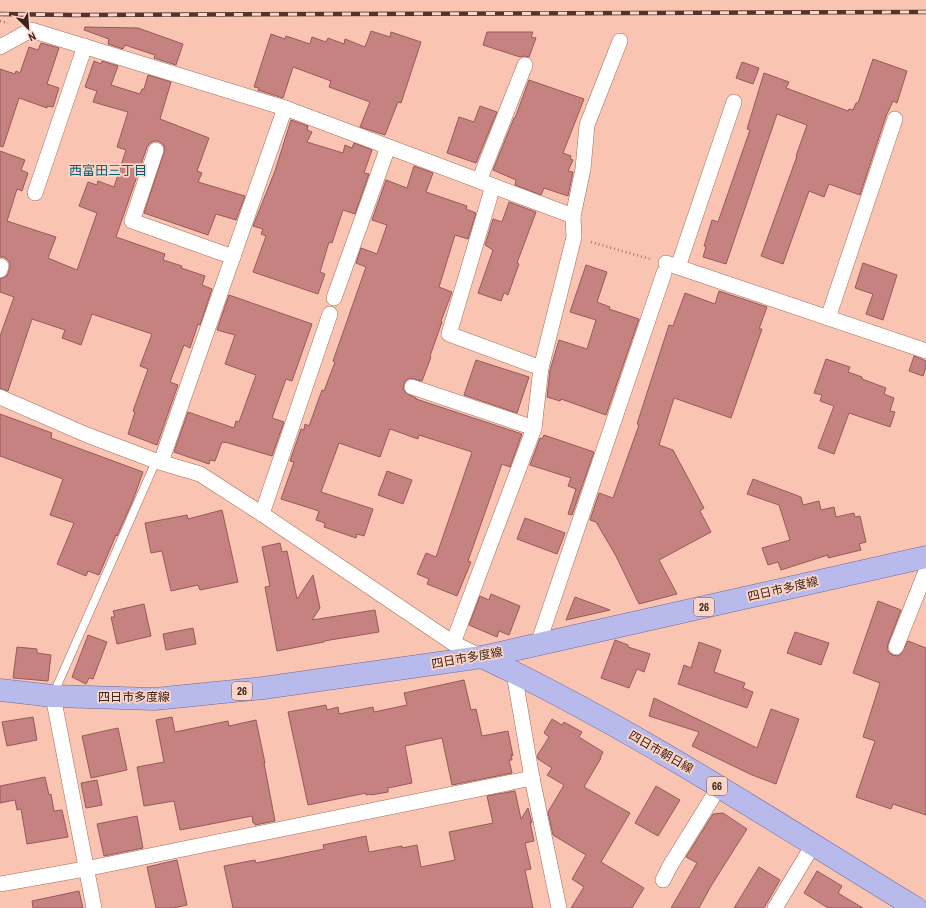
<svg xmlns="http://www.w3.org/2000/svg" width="926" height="908" viewBox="0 0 926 908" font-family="'Archivo Narrow','Noto Sans JP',sans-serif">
  <rect width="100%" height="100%" fill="#f9c4b2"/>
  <g fill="#c58281" stroke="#985959">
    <polygon points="85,27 138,28 183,44 176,65 154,58 155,55 125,45 123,49 108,44 109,39 84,30"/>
    <polygon points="371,31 390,37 391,32 421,42 401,103 398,102 385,135 360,127 370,102 329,87 331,81 293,67 283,98 258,90 259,88 254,87 271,34 285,39 286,36 310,44 312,37 326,42 328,38 344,44 345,39 365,47"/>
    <polygon points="487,32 533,32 531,37 536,38 529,57 524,56 520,57 483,45"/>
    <polygon points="41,43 59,48 47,84 59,88 53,107 47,106 47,108 19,98 3,147 0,146 0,69 15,74 16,71 20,73 29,47 38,50"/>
    <polygon points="873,59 907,71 897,103 893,101 886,116 860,195 829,184 824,197 809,191 783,264 761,256 797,156 796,156 807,125 777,114 726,264 703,257 706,247 704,246 712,220 718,222 750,130 747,129 764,73 789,82 786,88 848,111 849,109 853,110 856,103 858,103"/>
    <polygon points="94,61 101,64 102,61 118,66 111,85 140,94 142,89 144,89 148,75 171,82 160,119 209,138 197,171 202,173 198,182 245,196 236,220 216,214 208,235 144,213 165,149 163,144 158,141 154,141 150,143 147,147 116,237 165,254 163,260 182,266 181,268 205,276 202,285 212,289 200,325 198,324 190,348 184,345 170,382 178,385 157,445 128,434 135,412 133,411 148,369 140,366 152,334 92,314 81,345 62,338 65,330 32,319 8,391 0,388 0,336 14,297 0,292 0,279 7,276 10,268 10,263 8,260 4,257 0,257 0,151 25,160 21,170 28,173 22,191 17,189 7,221 56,237 48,258 77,270 97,213 79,206 88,182 97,185 98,181 114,187 126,150 117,147 128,112 93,102 97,91 85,87"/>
    <polygon points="742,62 759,68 753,84 736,78"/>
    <polygon points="529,80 584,99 563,153 571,156 570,159 573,160 568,171 573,172 568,196 544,188 541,195 515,185 516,180 493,170 514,118 515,118"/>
    <polygon points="480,106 497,112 476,163 447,153 459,117 474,122"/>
    <polygon points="291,120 308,126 307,130 312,132 307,142 343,153 345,145 352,148 354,143 372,150 364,173 369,174 355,214 343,210 332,243 329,242 320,272 325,274 318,294 253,272 266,236 261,234 263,229 253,226 275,171"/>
    <polygon points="414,166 433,173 426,192 467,206 466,209 476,213 468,239 455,235 439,287 452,292 441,321 442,322 430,356 431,357 422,381 410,378 406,380 404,384 403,389 406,393 416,398 416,399 522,434 510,467 502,464 468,561 471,562 457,596 427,584 429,579 417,574 426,553 436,557 472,452 419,435 418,439 390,429 380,457 339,443 321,492 373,509 364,536 357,534 356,538 324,527 325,523 316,520 319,511 281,499 294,462 290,461 301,429 304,430 305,424 309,426 322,390 324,391 335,362 333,361 366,267 356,263 361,248 377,254 387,225 372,220 386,180 407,188"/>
    <polygon points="509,202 536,212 517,263 519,264 508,295 504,293 501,301 478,293 493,250 485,245 493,219 502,222"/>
    <polygon points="863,263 897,275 883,320 866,314 873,294 855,288"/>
    <polygon points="586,265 607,272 597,302 610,307 609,309 639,319 606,415 561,399 560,401 547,397 550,370 559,340 587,349 596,320 570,312"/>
    <polygon points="719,291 767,307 759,329 762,329 731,418 674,398 659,445 673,450 704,508 700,511 711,532 659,560 677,594 639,604 616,556 596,522 590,520 599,493 613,498 639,425 637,424 669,325 673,326 685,293 715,304"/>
    <polygon points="229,295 312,324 292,381 286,379 272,418 284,422 272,456 225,442 224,443 222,442 215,461 210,460 209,464 174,452 188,412 234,428 236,421 239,422 256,375 225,364 235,335 217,330"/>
    <polygon points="914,356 926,361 926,367 923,376 909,371"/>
    <polygon points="826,359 850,367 848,372 862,377 862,379 886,388 884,394 894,398 890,411 895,412 890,427 849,413 834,454 818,448 834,406 820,401 822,395 814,393"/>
    <polygon points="476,360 529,377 517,413 464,395"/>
    <polygon points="0,414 52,433 51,438 143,472 133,500 117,536 116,535 99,575 88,571 86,576 57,564 74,523 50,515 63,479 0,456"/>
    <polygon points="544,435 594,452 572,515 568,514 576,489 568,486 571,478 530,465 540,438 542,439"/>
    <polygon points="387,471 412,480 403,504 378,495"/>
    <polygon points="753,479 801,497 803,505 819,501 821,510 834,507 836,517 854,513 855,517 860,516 866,542 859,544 861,550 828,558 828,555 781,570 778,562 768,565 762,548 790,540 779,505 747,494"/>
    <polygon points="222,510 238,582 200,590 198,585 171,591 162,551 151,553 145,523 187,515 188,519"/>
    <polygon points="525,518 565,533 557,554 517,539"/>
    <polygon points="280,543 282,552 287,551 297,599 313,575 320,608 312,620 375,610 379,632 324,641 324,642 277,651 265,587 270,586 262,547"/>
    <polygon points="491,594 520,606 509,635 499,631 497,637 469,625 480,596 489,600"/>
    <polygon points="575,597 610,610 566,620"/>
    <polygon points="878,601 901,610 888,644 887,649 889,653 893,655 897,656 901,654 908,641 926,648 926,815 893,804 891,809 856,797 875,741 863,737 880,683 853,673"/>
    <polygon points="144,604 151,636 117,644 111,617 115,617 113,611"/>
    <polygon points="193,628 196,644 166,650 163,634"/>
    <polygon points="795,632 829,643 821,665 787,653"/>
    <polygon points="88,635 107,642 93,679 89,678 86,684 72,677"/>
    <polygon points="615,640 628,645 628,647 650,654 644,672 637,669 629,688 601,678"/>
    <polygon points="699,642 721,650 714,672 745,683 743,688 753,692 747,708 678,684 684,665 691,668"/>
    <polygon points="17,647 37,649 37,653 51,655 48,681 13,678"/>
    <polygon points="464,680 471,710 476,709 482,736 508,731 513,756 511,754 512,760 509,760 512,773 452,785 442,738 405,746 412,783 388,788 388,792 371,795 371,794 366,795 366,793 308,805 288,712 326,705 327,710 338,707 339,714 373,707 374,712 407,705 404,693"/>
    <polygon points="654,698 757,748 771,709 799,719 776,784 752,775 692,746 699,732 649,716"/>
    <polygon points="33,717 37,740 7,746 2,722"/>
    <polygon points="172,717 175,732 228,721 229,726 256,720 265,763 264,763 275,821 255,825 255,823 253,823 252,816 180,830 174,801 144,806 137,767 164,762 156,720"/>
    <polygon points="552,719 562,725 564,722 582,732 579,737 603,752 600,758 601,758 584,787 630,813 601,862 644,888 632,908 571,908 584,887 572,879 586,855 553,835 548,812 564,785 547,775 552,768 538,759 537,756 549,737 544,733"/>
    <polygon points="118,728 127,770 91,778 82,736"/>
    <polygon points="45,777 49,795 51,794 54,811 62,810 68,837 27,844 21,809 17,810 15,800 0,803 0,786"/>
    <polygon points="97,780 102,805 86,808 81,783"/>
    <polygon points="656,786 680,800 658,836 635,823"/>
    <polygon points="515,791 521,819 528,808 532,823 530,822 534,841 525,843 531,869 525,870 533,908 233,908 224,866 255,860 256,863 324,849 323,845 366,836 369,852 402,846 402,848 417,845 421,867 455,860 449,832 493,823 487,796"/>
    <polygon points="723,813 747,829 711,886 699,908 671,908 697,863 686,857 713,814"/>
    <polygon points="137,816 143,848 104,856 97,824"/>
    <polygon points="177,860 187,905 173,908 156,908 147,867"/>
    <polygon points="759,867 780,880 764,908 734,908"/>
    <polygon points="817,871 842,886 838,893 863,908 828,908 804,893"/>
    <polygon points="79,891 83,908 33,908 32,901"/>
  </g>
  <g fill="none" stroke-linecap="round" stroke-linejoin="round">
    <defs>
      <polyline id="service" points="53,695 156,461"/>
      <g id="minor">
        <polyline points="0,47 31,30 285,108 573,216"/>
        <polyline points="156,150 132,221 233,257"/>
        <polyline points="479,181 525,65"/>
        <polyline points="493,186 449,334 541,368"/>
        <polyline points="35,193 85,46"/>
        <polyline points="666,263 926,351"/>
        <polyline points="678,267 734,102"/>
        <polyline points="0,270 1,266"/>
        <polyline points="334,298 388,147"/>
        <polyline points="828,318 895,119"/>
        <polyline points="412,387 534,428"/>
        <polyline points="0,397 87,435 156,461 200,474 262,514 453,643 482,657"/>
        <polyline points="161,462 285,108"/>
        <polyline points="262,514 330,314"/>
        <polyline points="453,643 534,428 541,368 574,237 573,216 583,169 587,125 620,41"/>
        <polyline points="538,644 664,273"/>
        <polyline points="896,647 926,571"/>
        <polyline points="514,673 532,778 559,908"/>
        <polyline points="53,696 94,908"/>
        <polyline points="663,880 670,866 719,787"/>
        <polyline points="0,884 85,869 532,778"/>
        <polyline points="775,908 813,845"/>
      </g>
      <g id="primary">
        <path d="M482,657c151,71 291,164 434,251"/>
        <polyline points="0,690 53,696 155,699 263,688 482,657 926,557"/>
      </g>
    </defs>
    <use href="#service" stroke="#a66b56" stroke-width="9"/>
    <use href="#minor" stroke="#a66b56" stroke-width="16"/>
    <use href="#primary" stroke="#6d6799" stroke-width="23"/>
    <g stroke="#a1796c" stroke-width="2.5" stroke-dasharray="1 3" stroke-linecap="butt">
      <polyline points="0,21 8,23"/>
      <polyline points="591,242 650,259"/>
    </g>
    <use href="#service" stroke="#fff" stroke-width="8"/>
    <use href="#minor" stroke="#fff" stroke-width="15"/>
    <use href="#primary" stroke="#b7baeb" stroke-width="22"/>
    <defs>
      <polyline id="rail" points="0,14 74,15 926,12"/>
    </defs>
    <use href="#rail" stroke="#51352c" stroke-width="4.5"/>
    <use href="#rail" stroke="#fdd5c7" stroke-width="3" stroke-dasharray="9" stroke-linecap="butt"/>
  </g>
  <g text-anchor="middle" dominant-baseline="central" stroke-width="3.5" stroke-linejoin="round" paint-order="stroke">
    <g fill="#fdd5c7" stroke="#76584f" stroke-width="1">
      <rect x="694" y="598" width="20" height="18" rx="3"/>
      <rect x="232" y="682" width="20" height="18" rx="3"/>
      <rect x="707" y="777" width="20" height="18" rx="3"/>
    </g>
    <g font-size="11" font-weight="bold" fill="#3c231b">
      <text x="704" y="607">26</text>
      <text x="242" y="691">26</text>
      <text x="717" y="786">66</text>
    </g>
    <g font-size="12" fill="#3c231b" stroke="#fdd5c7">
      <text transform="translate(783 589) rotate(-13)">四日市多度線</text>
      <text transform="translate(467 658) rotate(-10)">四日市多度線</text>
      <text x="134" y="697">四日市多度線</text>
      <text transform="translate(661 752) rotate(30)">四日市朝日線</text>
    </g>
    <g font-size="13" fill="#0b6176" stroke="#fdd5c7">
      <text x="108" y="170">西富田三丁目</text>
    </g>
  </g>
  <g transform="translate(28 28) rotate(155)" stroke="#fdd5c7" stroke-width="3" paint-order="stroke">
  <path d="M0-3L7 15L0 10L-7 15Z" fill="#3c231b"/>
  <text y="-6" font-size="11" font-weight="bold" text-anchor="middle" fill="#3c231b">N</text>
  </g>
</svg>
